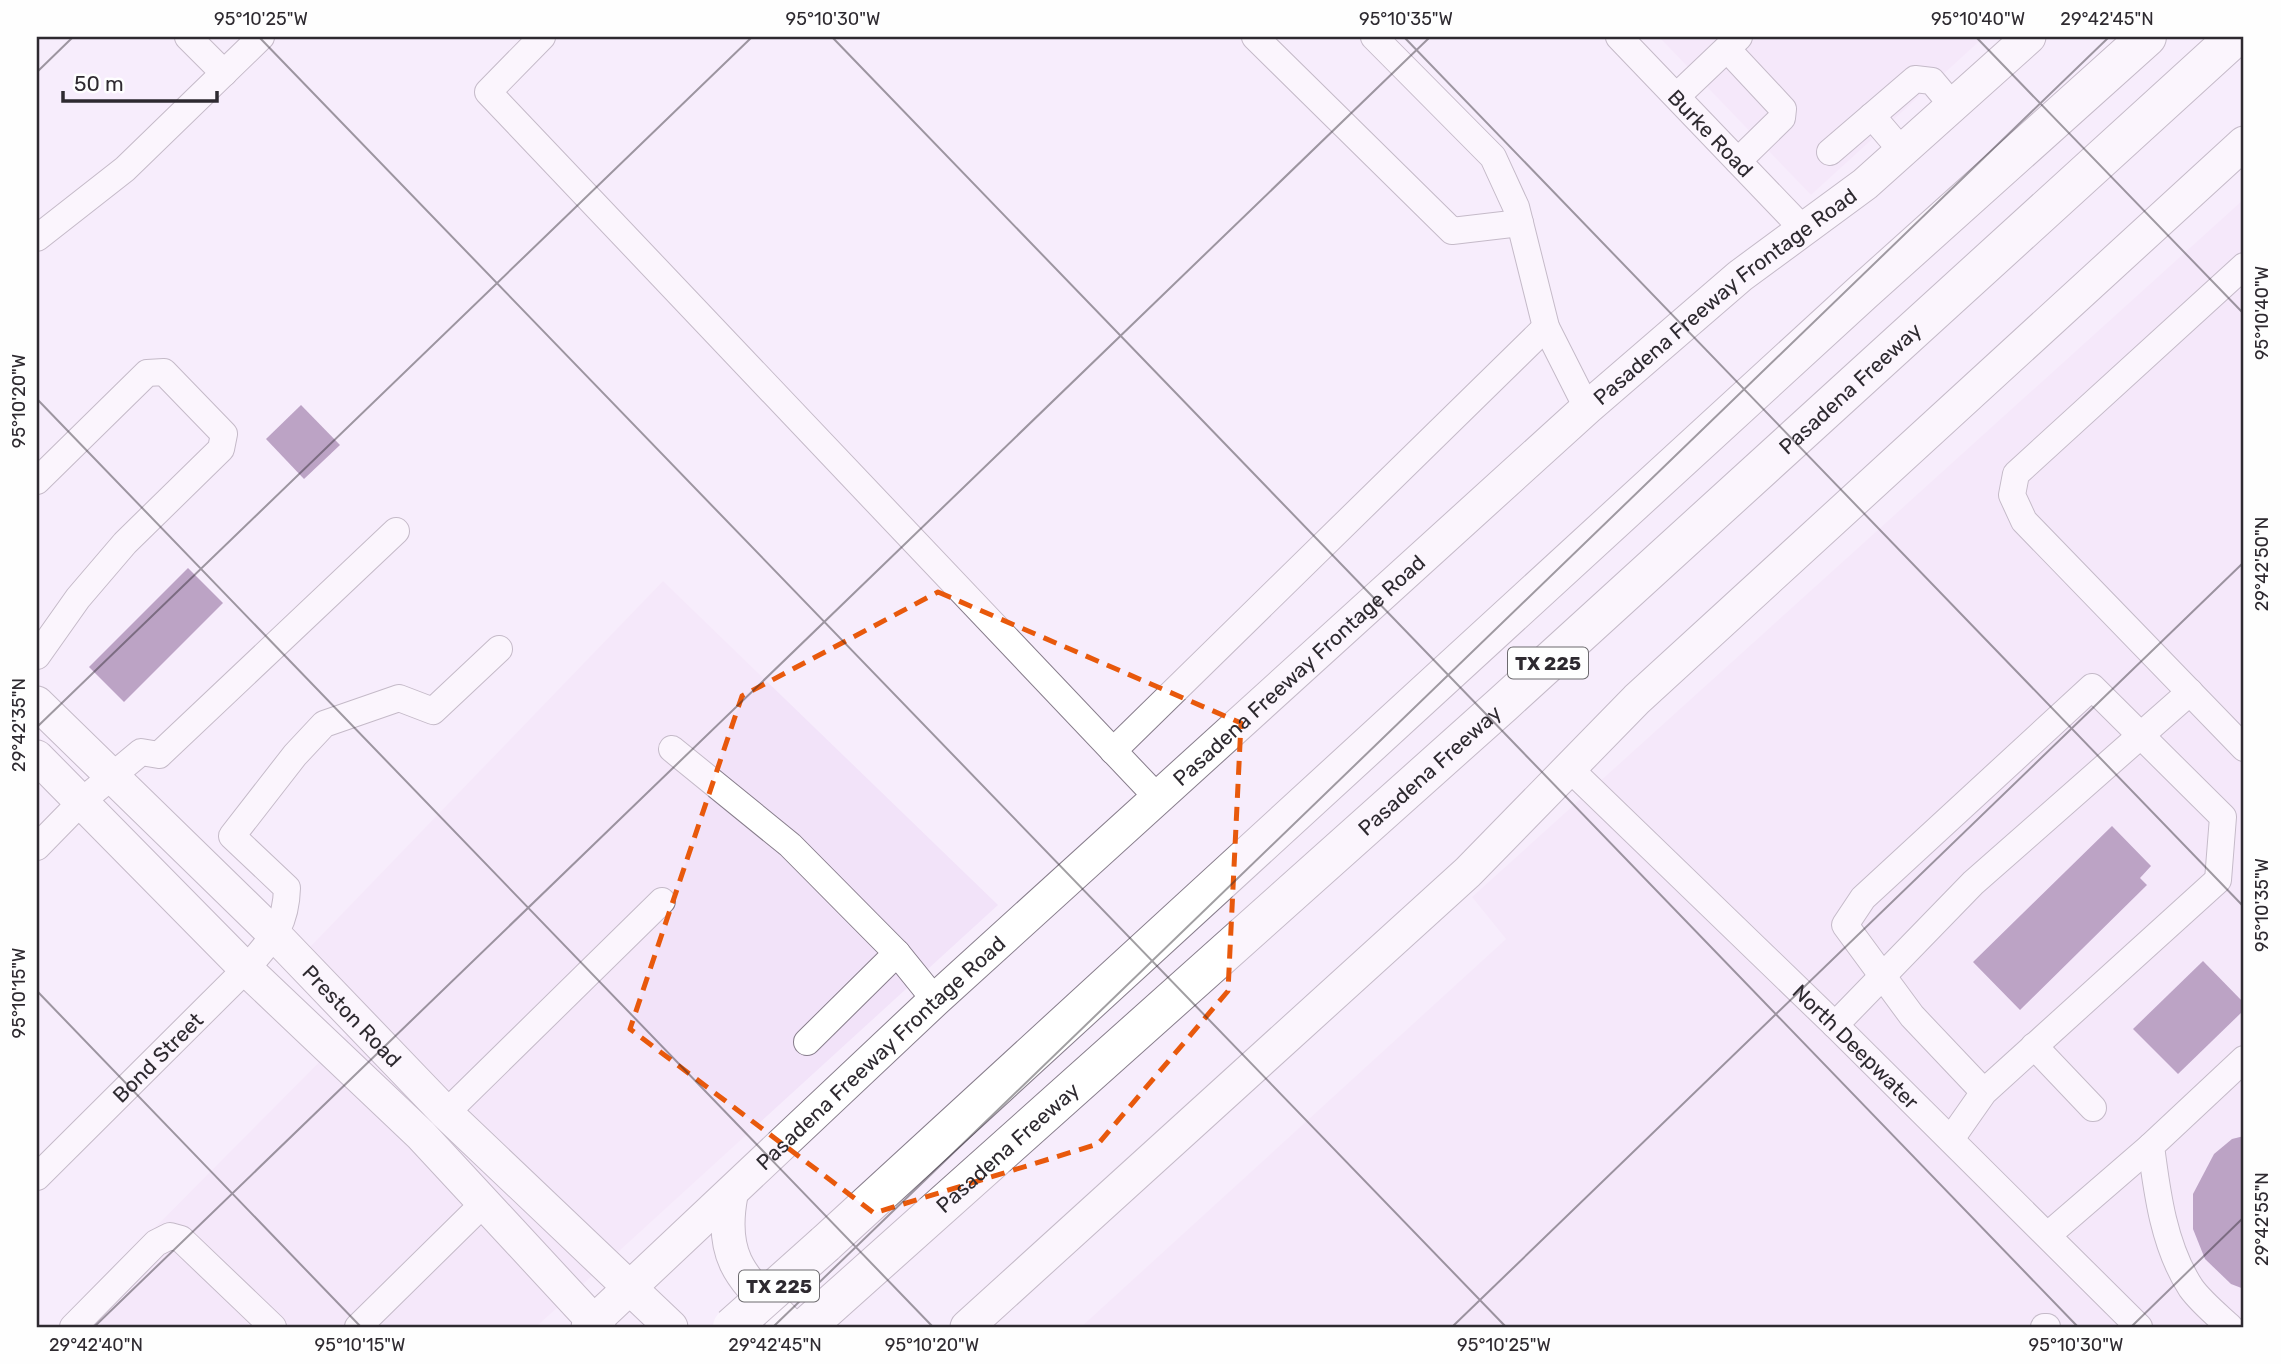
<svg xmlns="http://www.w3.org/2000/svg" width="2281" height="1364" viewBox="0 0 2281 1364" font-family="Rubik,sans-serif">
  <rect width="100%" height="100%" fill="#f7edfc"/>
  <g fill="#f2e3f9">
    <polygon points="1659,37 1984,37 1811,195"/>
    <polygon points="2244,199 2244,1327 1081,1327 1506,939 1472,897"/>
    <polygon points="663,581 998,905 536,1327 56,1327 370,1011 310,947"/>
  </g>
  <g fill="#744984">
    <polygon points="301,405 340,445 304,479 266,439"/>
    <polygon points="188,568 223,603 124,702 89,667"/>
    <polygon points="2112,826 2151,866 2140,878 2147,885 2020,1010 1973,962"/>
    <polygon points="2203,961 2244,1003 2244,1010 2178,1074 2133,1029"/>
    <polygon points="2244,1136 2244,1289 2231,1284 2205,1259 2193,1229 2193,1194 2214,1154 2232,1139"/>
  </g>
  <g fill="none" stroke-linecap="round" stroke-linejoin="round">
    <defs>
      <g id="minor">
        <polyline points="188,37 224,73"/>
        <polyline points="542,37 488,92 1158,798"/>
        <polyline points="1255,37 1452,231 1520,223"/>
        <polyline points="1374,37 1493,157 1516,207 1546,327 1587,408"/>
        <path id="s1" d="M1619,37l185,193"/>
        <polyline points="1727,49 1783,109 1782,118 1738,161"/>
        <polyline points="1677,96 1739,37"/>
        <polyline points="1872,116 1902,151"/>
        <polyline points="1830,152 1915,79 1932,81 1953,106"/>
        <polyline points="37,238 125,169 261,37"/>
        <polyline points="2244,266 2016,474 2012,495 2024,521 2244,748"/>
        <polyline points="37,481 147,373 164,372 224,434 221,449 125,543 78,598 37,656"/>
        <polyline points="672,749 790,845 897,953 935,1000"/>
        <polyline points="1113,751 1546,327"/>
        <path id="s2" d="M1571,770l264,255 304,302"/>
        <polyline points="37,847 82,801 141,752 159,755 396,531"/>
        <polyline points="1835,1025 1973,883 2190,692"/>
        <polyline points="807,1042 897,953"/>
        <polyline points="2034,1046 2093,1108"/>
        <polyline points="446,1113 662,901"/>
        <polyline points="1951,1139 1984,1092 2218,880 2223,817 2092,687 1863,898 1845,925 1912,1016 1984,1092"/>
        <path id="s3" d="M37,1177l209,-208c25,-29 40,-42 41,-81l-55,-52 63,-81 29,-31 75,-26 34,13 66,-62"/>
        <polyline points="2048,1235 2151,1146"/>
        <polyline points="73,1327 156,1243 170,1236 181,1239 273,1327"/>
        <polyline points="358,1327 485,1202"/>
        <polyline points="2044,1327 2047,1327"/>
        <path d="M2230,1327c-13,-12 -29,-25 -39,-39 -27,-41 -34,-95 -40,-142l93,-87"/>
      </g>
      <g id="major">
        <path id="s4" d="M37,703l238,232 171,178 225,214"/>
        <polyline points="37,757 246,969 421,1135 599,1327"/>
        <path d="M731,1195c-13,69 16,86 60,132"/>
        <path id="s5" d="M588,1327l347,-327 652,-592 153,-132 125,-92 164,-147"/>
        <polyline points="967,1327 1468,872 1637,699 2244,143"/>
      </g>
      <g id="highway">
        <polyline points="825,1244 1863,292 2147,37"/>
        <path id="s6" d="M806,1327l697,-623 732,-667"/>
      </g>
    </defs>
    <use href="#minor" stroke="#877d8b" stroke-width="28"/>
    <use href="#major" stroke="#877d8b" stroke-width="35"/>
    <use href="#highway" stroke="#877d8b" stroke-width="40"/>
    <use href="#minor" stroke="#fff" stroke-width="26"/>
    <use href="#major" stroke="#fff" stroke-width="33"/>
    <use href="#highway" stroke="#fff" stroke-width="38"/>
    <defs>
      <polyline id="highway-bridge" points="732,1327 825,1244"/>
    </defs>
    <use href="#highway-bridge" stroke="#877d8b" stroke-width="40" stroke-linecap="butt"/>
    <use href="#highway-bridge" stroke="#fff" stroke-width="38"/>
  </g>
  <path d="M0 0H2281V1364H0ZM938,592l303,131 -13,268 -130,153 -224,69 -244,-184 112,-333z" fill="#f7edfc" fill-opacity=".55" fill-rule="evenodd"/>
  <path fill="none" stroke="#e8590c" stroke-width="5" stroke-dasharray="14 9" stroke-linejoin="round" d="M938,592l303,131 -13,268 -130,153 -224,69 -244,-184 112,-333z"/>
  <path fill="none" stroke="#2e2a30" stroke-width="2" stroke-opacity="0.45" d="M259,37l1247,1290M832,37l1246,1290M1404,37l840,870M1976,37l268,277M37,72l36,-35M37,399l896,928M37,727l715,-690M37,991l324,336M94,1327l1336,-1290M773,1327l1336,-1290M1452,1327l792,-765M2131,1327l113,-110"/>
  <g text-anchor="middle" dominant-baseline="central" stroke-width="7" stroke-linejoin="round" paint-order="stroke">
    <g fill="#fefefe" stroke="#6c6a6e" stroke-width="2">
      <rect x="1508" y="647.5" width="80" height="31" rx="5"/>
      <rect x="739" y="1270.5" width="80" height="31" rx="5"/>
    </g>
    <g font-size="19" font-weight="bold" fill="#2e2a30">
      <text x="1548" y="663">TX 225</text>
      <text x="779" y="1286">TX 225</text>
    </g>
    <g font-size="21" fill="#2e2a30" stroke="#fefefe">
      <text stroke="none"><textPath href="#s1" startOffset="133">Burke Road</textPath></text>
      <text stroke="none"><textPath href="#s5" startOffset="1535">Pasadena Freeway Frontage Road</textPath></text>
      <text stroke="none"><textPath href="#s6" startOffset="1404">Pasadena Freeway</textPath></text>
      <text stroke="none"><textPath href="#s5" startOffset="968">Pasadena Freeway Frontage Road</textPath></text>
      <text stroke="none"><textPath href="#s6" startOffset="836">Pasadena Freeway</textPath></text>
      <text stroke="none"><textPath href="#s4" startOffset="444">Preston Road</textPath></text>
      <text stroke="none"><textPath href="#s2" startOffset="397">North Deepwater</textPath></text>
      <text stroke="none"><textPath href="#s5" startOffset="401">Pasadena Freeway Frontage Road</textPath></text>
      <text stroke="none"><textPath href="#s3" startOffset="170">Bond Street</textPath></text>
      <text stroke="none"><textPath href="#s6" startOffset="270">Pasadena Freeway</textPath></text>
    </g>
  </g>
  <rect width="2281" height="1364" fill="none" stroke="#fefefe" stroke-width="77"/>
  <path d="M63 91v10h154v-10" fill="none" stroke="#2e2a30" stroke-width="3.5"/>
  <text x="74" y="91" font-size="21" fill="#2e2a30" stroke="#fefefe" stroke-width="5" paint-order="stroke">50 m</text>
  <rect x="38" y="38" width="2204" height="1288" fill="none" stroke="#2e2a30" stroke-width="2.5"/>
  <g font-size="18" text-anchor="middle" fill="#2e2a30">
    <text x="261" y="25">95°10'25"W</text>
    <text x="833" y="25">95°10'30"W</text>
    <text x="1406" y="25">95°10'35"W</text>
    <text x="1978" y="25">95°10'40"W</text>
    <text x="2107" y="25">29°42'45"N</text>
    <text transform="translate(2262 313) rotate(-90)" y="6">95°10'40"W</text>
    <text transform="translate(19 401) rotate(-90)" y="6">95°10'20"W</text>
    <text transform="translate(2262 564) rotate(-90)" y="6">29°42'50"N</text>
    <text transform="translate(19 725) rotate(-90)" y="6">29°42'35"N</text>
    <text transform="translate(2262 905) rotate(-90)" y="6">95°10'35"W</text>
    <text transform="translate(19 993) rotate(-90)" y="6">95°10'15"W</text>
    <text transform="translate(2262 1219) rotate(-90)" y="6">29°42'55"N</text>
    <text x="96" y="1351">29°42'40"N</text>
    <text x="360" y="1351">95°10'15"W</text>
    <text x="775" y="1351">29°42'45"N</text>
    <text x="932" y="1351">95°10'20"W</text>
    <text x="1504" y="1351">95°10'25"W</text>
    <text x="2076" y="1351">95°10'30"W</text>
  </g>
</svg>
